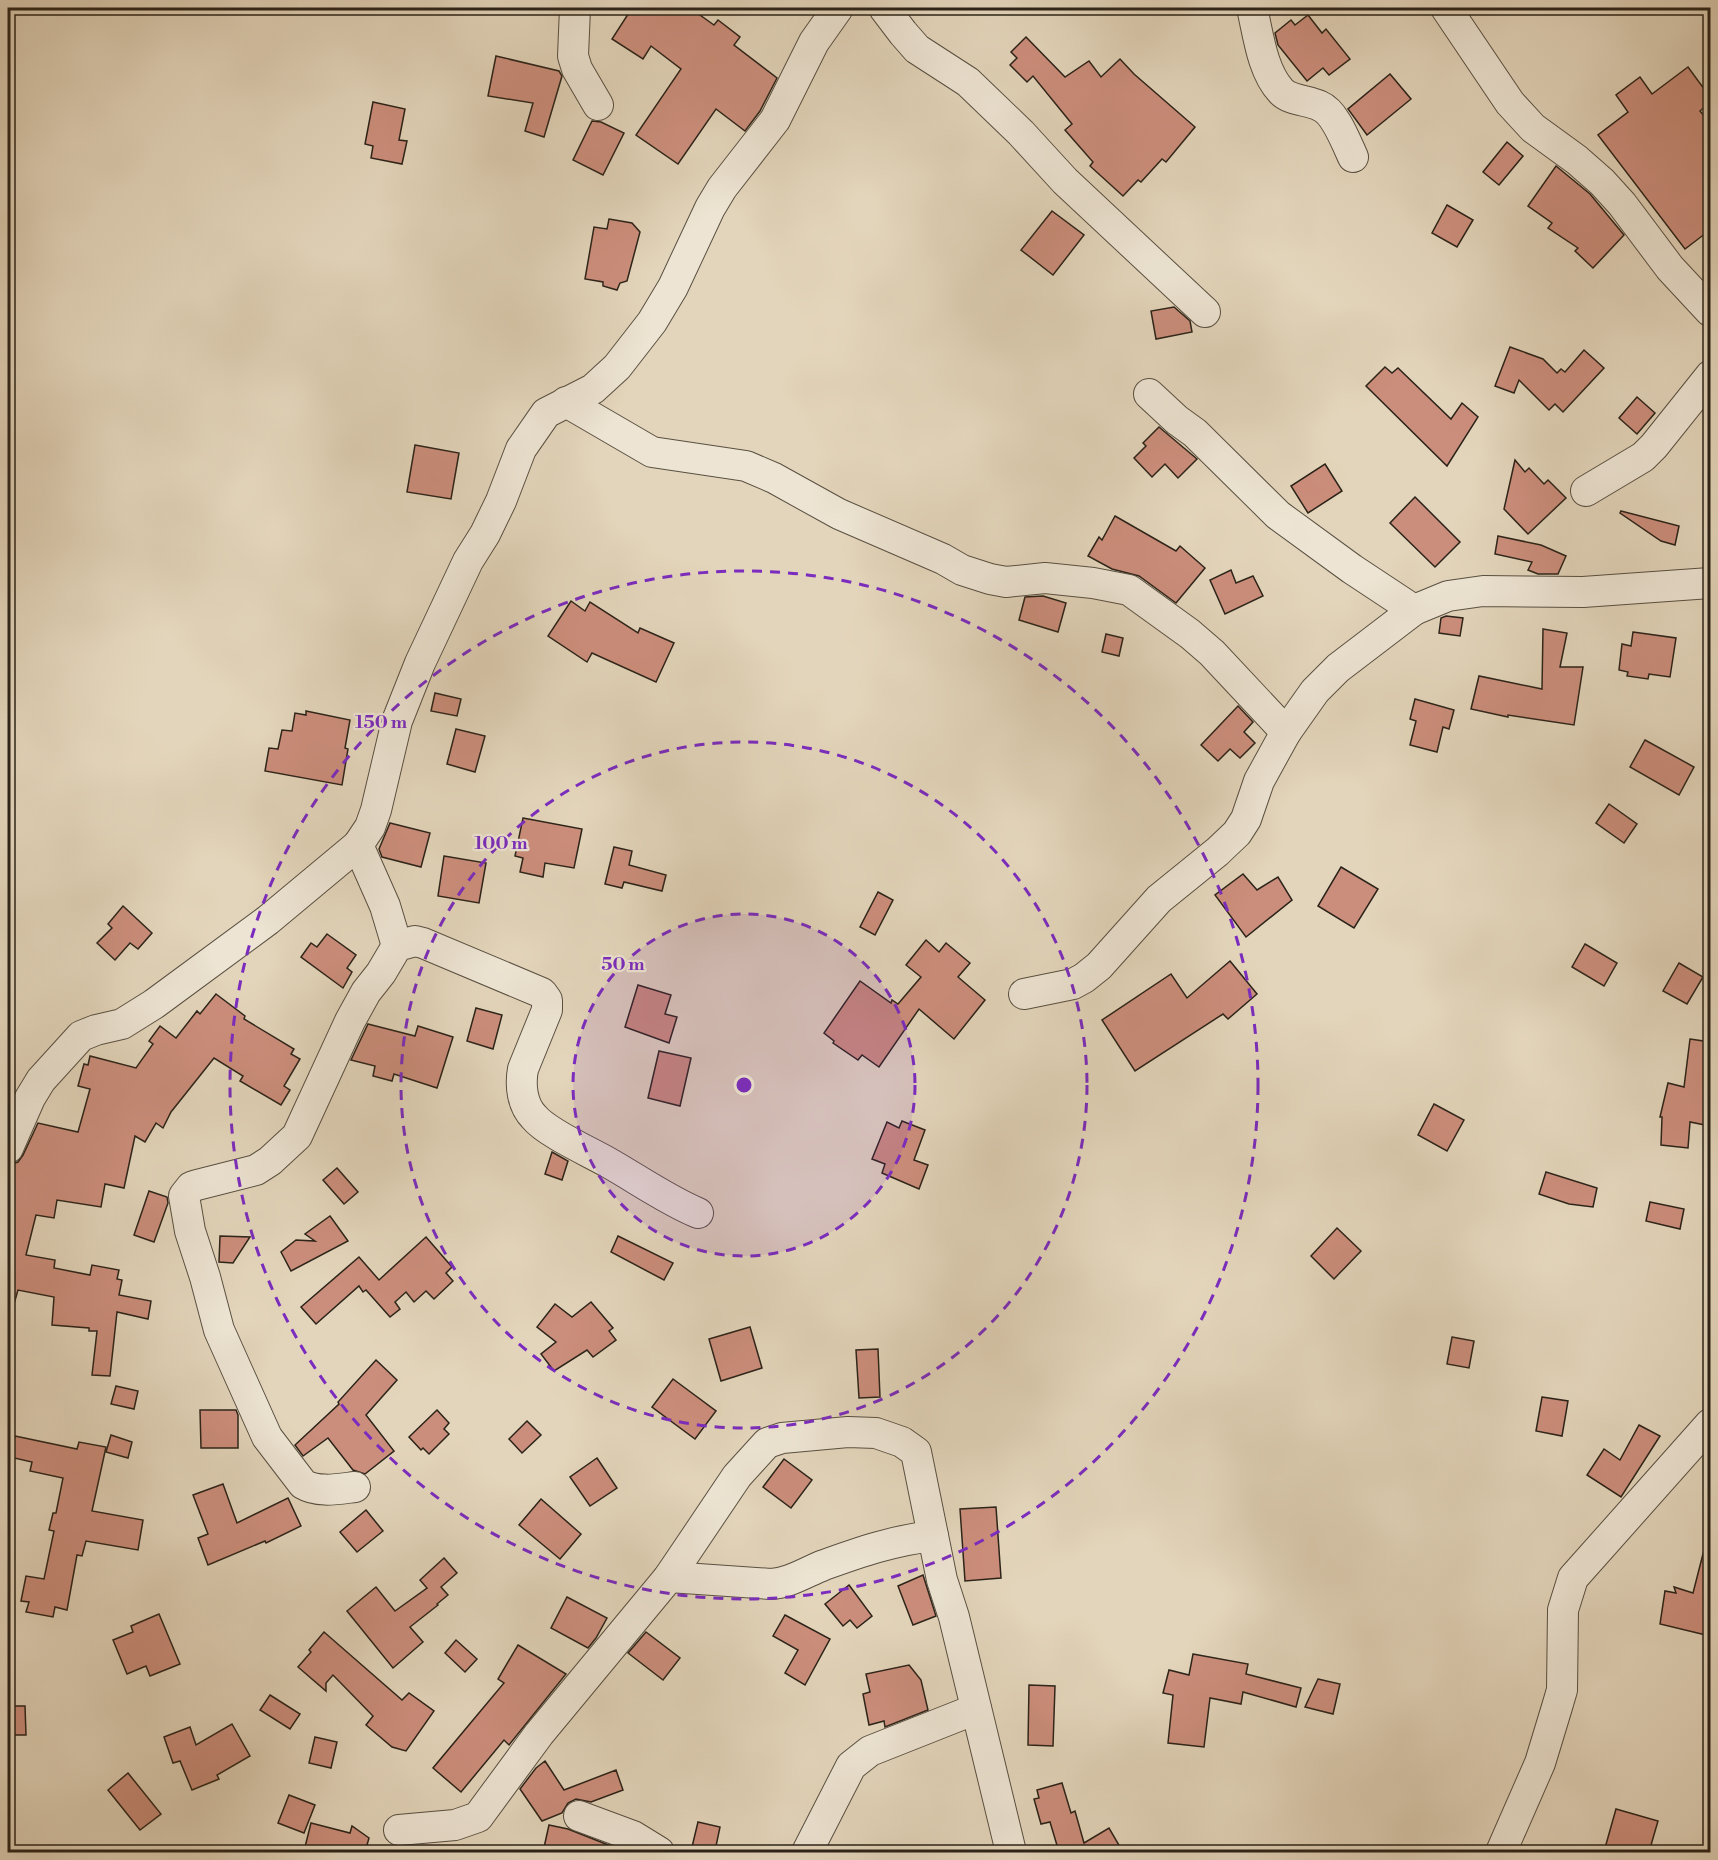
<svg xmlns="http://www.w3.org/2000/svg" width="1718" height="1860" viewBox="0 0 1718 1860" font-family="'Libre Bodoni',serif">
  <rect width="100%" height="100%" fill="#e3d5bb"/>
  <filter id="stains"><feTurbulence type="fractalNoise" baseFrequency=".00333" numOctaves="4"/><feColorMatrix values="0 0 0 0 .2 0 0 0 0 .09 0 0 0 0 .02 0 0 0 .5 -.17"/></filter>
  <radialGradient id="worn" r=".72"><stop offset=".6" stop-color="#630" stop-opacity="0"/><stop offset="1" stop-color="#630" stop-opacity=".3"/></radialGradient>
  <g fill="#cc8e7c" stroke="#2b2319" stroke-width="1.5">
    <polygon points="632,8 690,8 714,25 718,20 740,37 734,45 777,78 760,111 745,131 716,109 678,164 636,135 681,69 651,46 643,59 612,39"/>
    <polygon points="1308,15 1322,33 1326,29 1350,59 1329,75 1323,68 1307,81 1278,45 1275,33 1291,20 1295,25"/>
    <polygon points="1026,37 1065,77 1089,61 1101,77 1120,59 1134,74 1195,127 1166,162 1162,159 1141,182 1138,180 1123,196 1090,166 1093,162 1065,130 1072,124 1033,76 1027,82 1010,65 1017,58 1011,52"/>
    <polygon points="496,56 559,71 562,76 544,137 525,131 533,103 488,96"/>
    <polygon points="1688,67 1710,97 1710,102 1700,111 1710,123 1710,230 1685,249 1598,135 1628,112 1616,95 1640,77 1652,94"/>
    <polygon points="1390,74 1411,99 1367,135 1348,109"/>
    <polygon points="373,102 405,109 399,140 407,141 402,164 371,158 373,146 365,144"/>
    <polygon points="592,121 601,122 624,133 603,175 573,160"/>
    <polygon points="1507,142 1523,156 1499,185 1483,172"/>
    <polygon points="1556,166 1590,194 1624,235 1593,268 1575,251 1578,248 1548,228 1552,223 1528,206"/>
    <polygon points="1447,205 1473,220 1457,247 1432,233"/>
    <polygon points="1052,211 1084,235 1053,275 1021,250"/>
    <polygon points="609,219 632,223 640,232 627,281 620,283 617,290 603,286 603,282 585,279 594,227 607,229"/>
    <polygon points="1174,307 1190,321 1192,332 1156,339 1151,311"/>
    <polygon points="1510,347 1543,359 1557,373 1561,369 1565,372 1584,350 1604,368 1563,412 1555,404 1549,410 1519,380 1514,393 1495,386"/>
    <polygon points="1385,367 1392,373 1398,368 1451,419 1462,403 1478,417 1447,466 1366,386"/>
    <polygon points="1637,397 1655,413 1637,434 1619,418"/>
    <polygon points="1159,427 1197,459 1178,478 1165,464 1152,477 1134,458 1146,446 1143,443"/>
    <polygon points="415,445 459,453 451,499 407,492"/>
    <polygon points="1515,460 1525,472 1529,468 1544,484 1548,480 1566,498 1528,534 1504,509"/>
    <polygon points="1325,464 1342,491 1308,513 1291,486"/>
    <polygon points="1415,497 1460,542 1435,567 1390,523"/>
    <polygon points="1621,511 1679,526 1675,545 1661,541 1620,513"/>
    <polygon points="1115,516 1176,551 1180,546 1205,568 1176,603 1139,576 1112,569 1088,556 1099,537 1102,540"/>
    <polygon points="1498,536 1541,545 1566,556 1558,574 1538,574 1528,570 1532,562 1495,554"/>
    <polygon points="1231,570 1236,583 1253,576 1263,596 1225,614 1210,580"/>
    <polygon points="1043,596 1066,603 1058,632 1019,620 1025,597"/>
    <polygon points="571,601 585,611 590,602 638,633 640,628 674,643 656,682 592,653 587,662 548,636"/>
    <polygon points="1446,616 1463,618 1460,636 1439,633 1441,618"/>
    <polygon points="1543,629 1567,633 1560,667 1583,667 1574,725 1508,715 1508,717 1471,709 1479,676 1542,689"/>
    <polygon points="1633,632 1676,638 1670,677 1649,674 1648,679 1627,676 1628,672 1619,670 1622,644 1631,646"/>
    <polygon points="1106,634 1123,638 1119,656 1102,652"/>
    <polygon points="435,693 461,699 457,716 431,711"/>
    <polygon points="1415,699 1454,710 1449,729 1443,727 1437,752 1410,745 1416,721 1410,719"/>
    <polygon points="1238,706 1253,722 1244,732 1255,743 1240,758 1230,749 1218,761 1201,745"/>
    <polygon points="306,711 350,720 345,748 348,749 342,785 265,771 269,748 278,749 282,730 292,731 295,713 306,715"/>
    <polygon points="456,729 485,736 475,772 447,764"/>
    <polygon points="1645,740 1694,767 1679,795 1630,767"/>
    <polygon points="1609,804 1637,824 1624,843 1596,823"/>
    <polygon points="523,818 582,829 574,868 545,863 543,877 520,872 523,858 515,856"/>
    <polygon points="390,823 430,833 421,867 382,857 379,849"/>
    <polygon points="614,847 632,851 629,865 666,875 662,891 624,882 622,888 605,884"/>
    <polygon points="444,856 486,863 479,903 438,896"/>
    <polygon points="1341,867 1378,889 1354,928 1318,906"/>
    <polygon points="1243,874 1257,890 1278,877 1292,900 1246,937 1215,895"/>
    <polygon points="878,892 893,900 875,935 860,927"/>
    <polygon points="123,906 152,933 138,949 130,943 115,960 97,943 112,928 108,924"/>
    <polygon points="327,934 356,955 347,968 352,972 343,988 301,957 311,943 317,947"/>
    <polygon points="926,940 939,952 946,943 970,963 958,977 985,1000 954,1039 919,1009 879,1067 862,1055 858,1060 833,1043 834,1041 824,1033 860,981 891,1003 892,1000 898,1004 921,977 906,965"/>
    <polygon points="1585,944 1617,963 1604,986 1572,967"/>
    <polygon points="1230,961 1257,994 1228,1019 1223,1014 1135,1071 1102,1020 1171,974 1187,998"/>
    <polygon points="1679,963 1703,977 1687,1004 1663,991"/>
    <polygon points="638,985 671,995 665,1014 677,1017 669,1043 625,1027"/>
    <polygon points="216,994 245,1016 244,1019 294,1049 291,1054 300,1059 284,1086 290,1090 281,1105 240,1081 243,1076 214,1058 171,1112 163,1128 156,1123 145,1142 135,1136 124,1188 105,1184 101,1207 57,1200 54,1218 36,1215 26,1255 55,1260 54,1268 90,1275 92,1265 119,1270 117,1279 122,1280 119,1295 151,1301 148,1319 117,1312 110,1376 92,1375 97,1331 89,1331 89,1328 52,1325 54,1297 18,1290 14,1304 8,1303 8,1165 18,1162 23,1155 38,1123 78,1132 90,1089 78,1086 84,1064 88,1065 90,1056 136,1068 153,1044 149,1041 160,1026 176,1038 197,1011 200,1014"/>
    <polygon points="476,1008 502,1015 493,1049 467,1041"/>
    <polygon points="368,1024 415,1036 418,1026 453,1037 437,1088 394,1074 392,1081 373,1076 375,1066 351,1060"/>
    <polygon points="1690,1039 1710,1042 1710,1126 1690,1122 1688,1148 1661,1145 1662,1117 1660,1117 1668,1083 1684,1087"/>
    <polygon points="659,1051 691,1058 680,1106 648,1098"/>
    <polygon points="1434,1104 1464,1120 1447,1151 1418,1135"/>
    <polygon points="902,1121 925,1130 914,1160 928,1165 919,1189 882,1173 885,1164 872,1159 887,1122 899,1128"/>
    <polygon points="552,1152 568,1161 562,1180 545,1174"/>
    <polygon points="337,1168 358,1192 344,1204 323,1180"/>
    <polygon points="1546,1172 1597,1188 1593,1207 1569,1204 1539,1194"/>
    <polygon points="149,1191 167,1197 168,1203 154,1242 134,1235"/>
    <polygon points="1650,1202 1684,1209 1680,1229 1646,1221"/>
    <polygon points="330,1216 348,1241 291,1271 281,1252 296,1240 315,1241 305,1234"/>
    <polygon points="1337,1228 1361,1251 1334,1279 1311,1256"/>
    <polygon points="220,1236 250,1237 233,1263 219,1262"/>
    <polygon points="618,1236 673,1263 664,1280 611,1252"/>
    <polygon points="426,1237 452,1267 446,1273 453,1281 434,1299 426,1291 414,1302 406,1292 395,1302 400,1309 390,1317 366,1290 363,1292 359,1286 316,1324 301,1307 359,1257 379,1280"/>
    <polygon points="591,1302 613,1328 609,1331 616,1340 593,1357 587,1350 554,1371 541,1354 556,1342 537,1327 555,1304 572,1317"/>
    <polygon points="750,1327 762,1368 721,1381 709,1339"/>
    <polygon points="1452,1337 1474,1341 1469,1368 1447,1364"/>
    <polygon points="878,1349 880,1397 859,1398 856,1350"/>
    <polygon points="376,1360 397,1380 366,1415 394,1451 365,1474 353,1470 328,1438 303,1456 295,1445 339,1404 338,1402"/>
    <polygon points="673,1379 716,1411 695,1439 652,1407"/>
    <polygon points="116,1386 138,1391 134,1409 111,1404"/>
    <polygon points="1542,1397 1568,1401 1562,1436 1536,1431"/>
    <polygon points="200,1410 236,1410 238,1415 238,1448 201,1448"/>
    <polygon points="437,1410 449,1423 444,1429 449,1434 429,1454 423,1448 421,1450 409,1437"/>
    <polygon points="527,1421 541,1435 522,1453 509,1439"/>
    <polygon points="1639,1425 1660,1436 1621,1497 1587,1475 1604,1449 1620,1460"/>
    <polygon points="111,1435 132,1442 128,1458 106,1452"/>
    <polygon points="15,1436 77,1449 79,1442 106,1447 92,1511 143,1520 138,1550 86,1541 82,1556 77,1555 67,1610 55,1607 53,1617 26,1612 29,1602 21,1601 26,1576 44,1579 54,1531 49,1530 53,1513 56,1513 63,1478 30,1471 32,1462 10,1457"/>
    <polygon points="597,1458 617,1488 590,1506 570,1477"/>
    <polygon points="784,1459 812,1480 791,1508 763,1487"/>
    <polygon points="223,1484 237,1523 288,1498 301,1526 266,1543 265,1541 208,1565 198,1538 208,1534 193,1495"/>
    <polygon points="541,1499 581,1534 560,1559 519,1525"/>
    <polygon points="996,1507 1001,1578 965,1581 960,1509"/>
    <polygon points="366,1510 383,1531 357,1552 340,1532"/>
    <polygon points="1704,1550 1710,1550 1710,1636 1660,1624 1665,1591 1676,1593 1674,1587 1693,1593"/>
    <polygon points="444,1558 457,1573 441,1587 448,1595 437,1604 438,1605 410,1627 423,1642 393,1668 347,1611 376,1587 395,1611 427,1588 420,1580"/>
    <polygon points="923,1575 936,1616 913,1625 898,1586"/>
    <polygon points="849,1585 872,1616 857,1628 850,1620 843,1626 825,1604"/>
    <polygon points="567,1597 607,1618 596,1638 588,1648 551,1628"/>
    <polygon points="159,1614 180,1664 150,1676 146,1666 127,1674 113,1640 133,1632 131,1626"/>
    <polygon points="785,1615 830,1639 805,1685 785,1673 798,1650 773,1636"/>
    <polygon points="324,1632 402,1700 409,1693 434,1711 406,1751 392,1747 366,1725 373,1716 333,1675 326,1683 326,1691 298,1667 311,1652 309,1650"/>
    <polygon points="646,1632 680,1658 663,1680 628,1653"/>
    <polygon points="456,1640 477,1659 465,1672 445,1653"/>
    <polygon points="518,1645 566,1674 509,1745 504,1740 461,1792 433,1768 504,1683 498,1679"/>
    <polygon points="1193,1654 1248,1664 1246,1674 1301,1688 1296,1707 1243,1692 1241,1704 1210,1698 1204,1747 1168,1743 1173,1695 1163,1693 1169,1670 1189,1675"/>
    <polygon points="909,1665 921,1680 928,1710 885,1727 884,1721 869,1725 863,1694 870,1692 866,1674"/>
    <polygon points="1318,1679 1340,1684 1333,1714 1305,1707"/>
    <polygon points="1029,1685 1055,1686 1053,1746 1028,1745"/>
    <polygon points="270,1695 300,1714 290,1729 260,1710"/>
    <polygon points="8,1706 25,1706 26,1735 8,1735"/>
    <polygon points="232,1724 250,1756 217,1775 219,1779 192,1790 180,1761 173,1763 164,1737 190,1727 196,1745"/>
    <polygon points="315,1737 337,1742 331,1768 309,1763"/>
    <polygon points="545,1761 564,1790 616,1770 623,1790 591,1802 576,1799 568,1803 562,1813 542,1821 520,1789 536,1768"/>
    <polygon points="128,1773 161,1814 140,1830 108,1790"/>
    <polygon points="1062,1783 1071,1813 1075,1811 1084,1843 1109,1828 1123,1852 1059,1852 1050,1822 1041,1824 1034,1799 1039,1798 1037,1790"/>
    <polygon points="289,1795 315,1805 304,1833 278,1823"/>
    <polygon points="1616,1809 1658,1821 1649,1852 1622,1852 1605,1848"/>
    <polygon points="698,1822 720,1827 715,1851 692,1847"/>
    <polygon points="311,1823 350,1833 352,1826 369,1838 365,1852 325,1852 305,1847"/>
    <polygon points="549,1825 568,1829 626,1852 543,1852"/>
  </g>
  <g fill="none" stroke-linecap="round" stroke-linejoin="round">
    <defs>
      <g id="minor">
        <polyline points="575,8 573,56 577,69 598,105"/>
        <polyline points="884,8 903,33 917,49 968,82 1021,133 1065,181 1205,312"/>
        <path d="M1252,8c6,25 10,63 29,83 9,10 28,9 39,15 15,6 26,36 33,51"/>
        <polyline points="1446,8 1510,103 1533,128 1577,160 1602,182 1622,204 1670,268 1710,311"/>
        <polyline points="1149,394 1177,420 1195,433 1278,515 1352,569 1414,610"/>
        <polyline points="566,402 652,452 746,466 774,478 839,514 943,559 962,570 990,579 1006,582 1045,578 1093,583 1129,590 1190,634 1212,653 1286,732"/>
        <polyline points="1586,491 1643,457 1654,446 1710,376"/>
        <polyline points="358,845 385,906 397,946"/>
        <polyline points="1024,994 1073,984 1084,978 1099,966 1159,899 1217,852 1237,833 1246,819 1259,781 1286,732 1315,691 1338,668 1414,610 1448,596 1483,591 1583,592 1710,583"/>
        <polyline points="8,1148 30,1098 41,1080 81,1036 96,1030 122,1024 154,1004 268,920 358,845 370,827 376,810 397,721 420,663 468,561 485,534 501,501 521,449 546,413 593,389 617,367 652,322 673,287 710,208 722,188 775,120 814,42 838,8"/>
        <path d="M355,1487c-17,2 -37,6 -52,-3l-36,-47 -48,-107 -14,-53 -15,-46 -6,-35 7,-9 6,-2 59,-15 14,-9 27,-25 53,-115 16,-29 15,-19 16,-27 18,-5 8,2 119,50 5,7v10l-24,59c-3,16 -1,36 11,48 13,16 56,35 75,46 30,17 58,37 89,50"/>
        <path d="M669,1577l102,7c19,-1 35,-12 53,-19 36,-13 71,-25 109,-29"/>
        <polyline points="579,1816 633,1836 659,1852"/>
        <polyline points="399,1830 455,1825 478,1817 539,1734 669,1577 737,1476 767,1443 782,1438 848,1432 876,1433 902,1442 916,1452 942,1580 954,1617 1011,1852"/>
        <polyline points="807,1852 851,1766 870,1751 976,1709"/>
        <polyline points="1501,1852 1540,1763 1557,1707 1562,1690 1563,1610 1573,1578 1710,1424"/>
      </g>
    </defs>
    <use href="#minor" stroke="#595042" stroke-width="32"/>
    <use href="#minor" stroke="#ede4d3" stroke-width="30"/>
  </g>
  <circle cx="744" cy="1085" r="171" fill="#7b2cbf" fill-opacity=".12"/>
  <g fill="none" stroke="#7b2cbf" stroke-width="3" stroke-dasharray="10 8">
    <circle cx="744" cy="1085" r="171"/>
    <circle cx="744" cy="1085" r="343"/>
    <circle cx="744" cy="1085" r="514"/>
  </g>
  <circle cx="744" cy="1085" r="9" fill="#7b2cbf" stroke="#ede4d3" stroke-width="3"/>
  <g font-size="18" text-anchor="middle" font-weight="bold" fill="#7b2cbf" stroke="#ede4d3" stroke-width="4.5" stroke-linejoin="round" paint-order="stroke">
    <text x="381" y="728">150 m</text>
    <text x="501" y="849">100 m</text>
    <text x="623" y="970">50 m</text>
  </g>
  <rect width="1718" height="1860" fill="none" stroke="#e3d5bb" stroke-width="30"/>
  <rect x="9" y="9" width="1700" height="1842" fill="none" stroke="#2b2319" stroke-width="3"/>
  <rect x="15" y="15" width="1688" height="1830" fill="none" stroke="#2b2319" stroke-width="1.5"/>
  <rect width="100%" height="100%" filter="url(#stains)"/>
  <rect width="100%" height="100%" fill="url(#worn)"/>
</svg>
